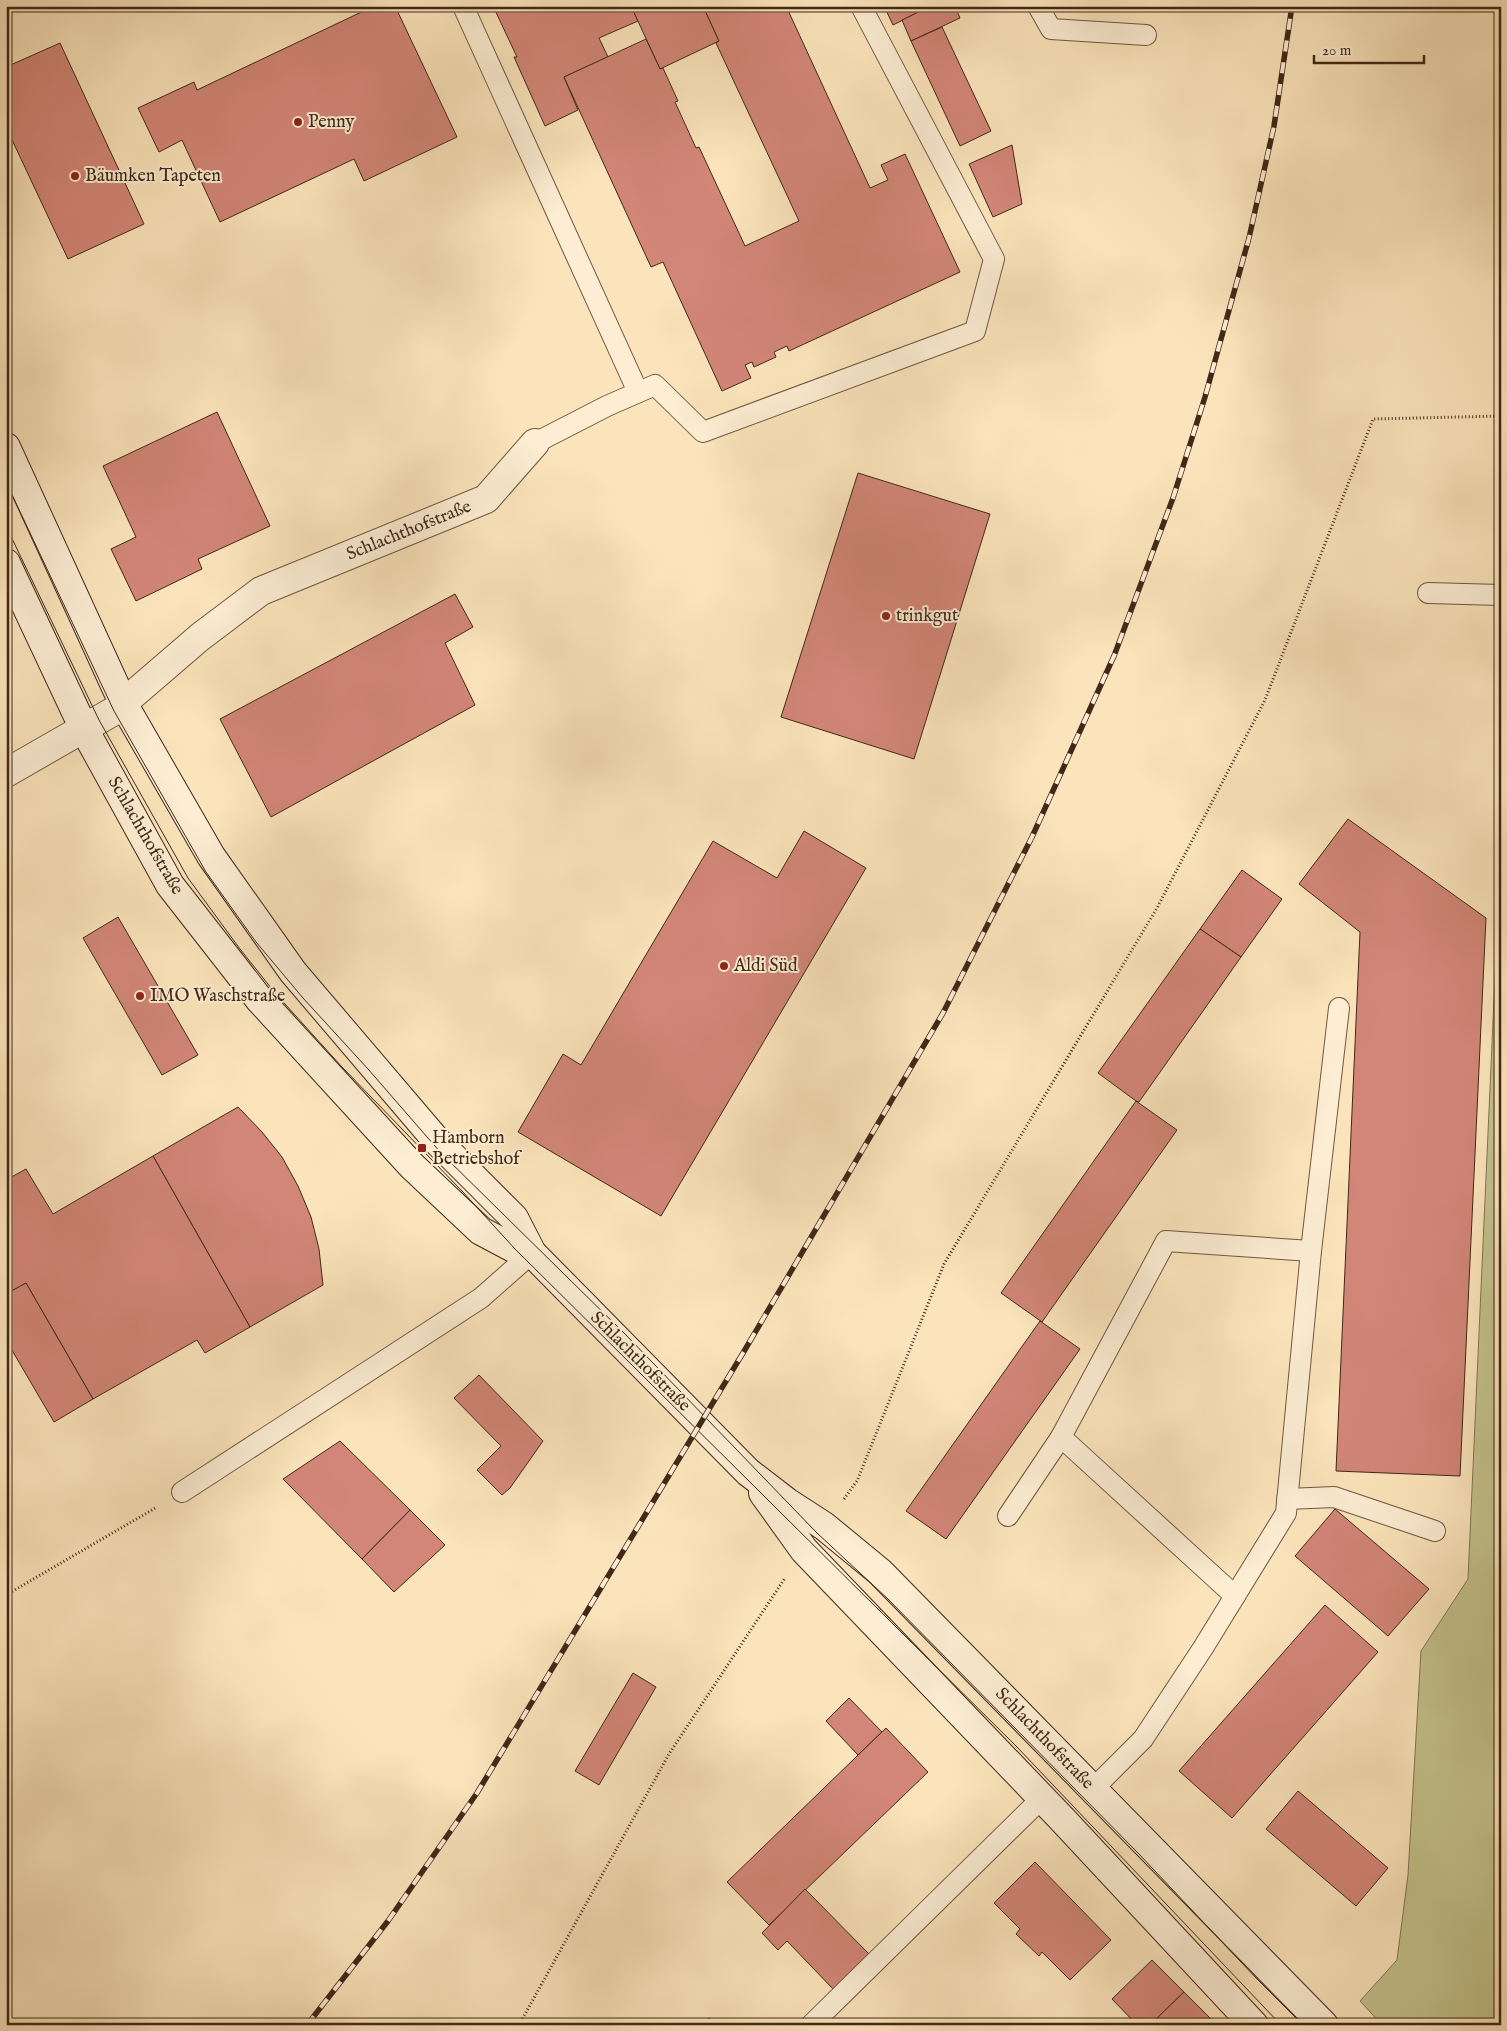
<svg xmlns="http://www.w3.org/2000/svg" width="1507" height="2031" viewBox="0 0 1507 2031" font-family="'IM FELL English',serif">
  <rect width="100%" height="100%" fill="#fbe4bb"/>
  <filter id="stains"><feTurbulence type="fractalNoise" baseFrequency=".004" numOctaves="4"/><feColorMatrix values="0 0 0 0 .2 0 0 0 0 .09 0 0 0 0 .02 0 0 0 .5 -.17"/></filter>
  <radialGradient id="worn" r=".72"><stop offset=".6" stop-color="#630" stop-opacity="0"/><stop offset="1" stop-color="#630" stop-opacity=".3"/></radialGradient>
  <polygon fill="#c3c28d" stroke="#827552" points="1498,910 1501,910 1501,2025 1382,2025 1360,2001 1397,1960 1408,1875 1421,1651 1468,1579"/>
  <g fill="#d28678" stroke="#412818">
    <polygon points="374,6 395,6 457,137 364,181 354,159 220,222 182,140 159,152 138,108 194,82 197,90"/>
    <polygon points="493,6 631,6 638,21 599,38 608,57 564,77 578,110 545,126 514,57 517,57"/>
    <polygon points="631,6 703,6 719,41 660,69"/>
    <polygon points="703,6 786,6 870,188 888,180 881,165 905,154 960,272 789,351 787,346 774,352 776,357 754,367 752,362 745,365 751,378 722,391 663,262 651,267 564,77 646,39 660,69 663,68 678,101 675,102 696,148 699,147 745,246 799,221 716,43 719,41"/>
    <polygon points="884,6 931,6 893,25"/>
    <polygon points="931,6 955,6 960,18 911,41 902,20"/>
    <polygon points="942,27 991,131 960,146 911,41"/>
    <polygon points="60,43 144,224 68,259 6,127 6,67"/>
    <polygon points="1012,145 1022,204 993,217 969,164"/>
    <polygon points="217,412 270,526 198,559 202,569 136,601 111,549 136,537 103,466"/>
    <polygon points="858,473 990,514 914,759 781,717"/>
    <polygon points="455,594 473,627 445,643 475,705 271,817 220,719"/>
    <polygon points="1348,819 1486,918 1460,1476 1336,1471 1360,932 1299,884"/>
    <polygon points="804,831 866,868 661,1216 518,1132 563,1054 581,1065 713,841 777,878"/>
    <polygon points="1242,870 1282,899 1241,957 1200,929"/>
    <polygon points="118,917 198,1055 162,1075 83,938"/>
    <polygon points="1200,929 1241,957 1139,1102 1136,1101 1098,1073"/>
    <polygon points="1136,1101 1177,1130 1042,1322 1001,1293"/>
    <polygon points="238,1107 262,1132 282,1157 298,1186 311,1217 319,1249 323,1285 250,1327 153,1156"/>
    <polygon points="153,1156 250,1327 205,1353 197,1340 93,1399 26,1283 6,1294 6,1180 26,1169 53,1214"/>
    <polygon points="26,1283 93,1399 54,1422 6,1340 6,1294"/>
    <polygon points="1040,1321 1080,1349 946,1539 906,1511"/>
    <polygon points="479,1375 543,1441 510,1488 502,1495 477,1470 501,1446 454,1398"/>
    <polygon points="340,1441 410,1510 362,1559 283,1479"/>
    <polygon points="1335,1509 1429,1589 1388,1636 1295,1556"/>
    <polygon points="410,1510 445,1545 394,1592 362,1559"/>
    <polygon points="1325,1605 1378,1652 1232,1818 1179,1771"/>
    <polygon points="633,1673 656,1687 599,1785 575,1771"/>
    <polygon points="849,1698 882,1732 858,1755 826,1721"/>
    <polygon points="886,1728 928,1772 769,1925 727,1882"/>
    <polygon points="1298,1791 1388,1868 1356,1906 1266,1829"/>
    <polygon points="1035,1862 1111,1940 1070,1980 1042,1952 1039,1956 1016,1934 1020,1929 994,1903"/>
    <polygon points="805,1889 870,1955 834,1990 787,1941 778,1950 762,1933"/>
    <polygon points="1152,1960 1184,1992 1150,2025 1137,2025 1112,1999"/>
    <polygon points="1184,1992 1210,2018 1203,2025 1150,2025"/>
    <polygon points="710,2018 710,2025 692,2025"/>
    <polygon points="1210,2018 1216,2025 1203,2025"/>
  </g>
  <g fill="none" stroke-linecap="round" stroke-linejoin="round">
    <defs>
      <g id="lane">
        <polyline points="463,6 638,392"/>
        <polyline points="1038,6 1051,29 1146,35"/>
        <polyline points="535,443 607,406 655,385 703,432 975,331 994,259 861,6"/>
        <polyline points="1428,593 1501,595"/>
        <polyline points="182,1492 481,1298 532,1253"/>
        <polyline points="1287,1499 1334,1497 1435,1531"/>
        <polyline points="1008,1516 1061,1437"/>
        <polyline points="1235,1596 1061,1437 1166,1241 1311,1251"/>
        <polyline points="1093,1789 1143,1739 1203,1648 1286,1513 1311,1251 1339,1008"/>
        <polyline points="811,2025 1042,1798"/>
      </g>
      <polyline id="street" points="6,773 114,711 200,637 261,591 486,499 535,443"/>
      <g id="secondary">
        <polyline points="6,447 124,705 211,856 293,972 437,1141 514,1218 532,1253 748,1472 787,1502 824,1526 880,1572 1324,2025"/>
        <polyline points="6,563 84,729 170,885 259,999 412,1166 481,1231 515,1249 532,1253"/>
        <polyline points="763,1493 804,1550 1062,1819 1254,2025"/>
      </g>
    </defs>
    <use href="#lane" stroke="#705741" stroke-width="22"/>
    <use href="#street" stroke="#705741" stroke-width="30"/>
    <use href="#secondary" stroke="#412818" stroke-width="30"/>
    <g stroke="#412818" stroke-width="3" stroke-dasharray="1 2.5" stroke-linecap="butt">
      <polyline points="844,1499 857,1481 944,1264 1157,908 1265,700 1373,419 1501,416"/>
      <polyline points="6,1595 157,1507"/>
      <polyline points="519,2025 669,1754 785,1578"/>
    </g>
    <use href="#lane" stroke="#fcedd3" stroke-width="20"/>
    <use href="#street" stroke="#fcedd3" stroke-width="28"/>
    <use href="#secondary" stroke="#fcedd3" stroke-width="28"/>
    <g stroke="#412818" stroke-width="1">
      <polyline points="6,482 114,711 206,872 256,942 303,998 368,1069 441,1153 625,1334 817,1533 888,1599 1138,1853 1257,1979 1303,2025"/>
      <polyline points="6,526 99,720 188,878 240,949 276,994 342,1067 462,1191 515,1249 1017,1747 1281,2025"/>
    </g>
    <defs>
      <polyline id="rail" points="307,2025 388,1921 477,1793 743,1353 943,1013 1032,837 1114,656 1173,498 1205,397 1249,238 1274,126 1292,6"/>
    </defs>
    <use href="#rail" stroke="#412818" stroke-width="5.5"/>
    <use href="#rail" stroke="#fcedd3" stroke-width="4" stroke-dasharray="11" stroke-linecap="butt"/>
  </g>
  <g fill="#8f2418" stroke="#fcedd3" stroke-width="2">
    <circle cx="298" cy="122" r="5"/>
    <circle cx="75" cy="176" r="5"/>
    <circle cx="886" cy="616" r="5"/>
    <circle cx="724" cy="966" r="5"/>
    <circle cx="140" cy="996" r="5"/>
    <rect x="417" y="1143" width="10" height="10" rx="2.5"/>
  </g>
  <g text-anchor="middle" dominant-baseline="central" stroke-width="4" stroke-linejoin="round" paint-order="stroke">
    <g font-size="18" fill="#412818" stroke="#fcedd3" text-anchor="start">
      <text x="308" y="122">Penny</text>
      <text x="85" y="176">Bäumken Tapeten</text>
      <text x="896" y="616">trinkgut</text>
      <text x="734" y="966">Aldi Süd</text>
      <text x="150" y="996">IMO Waschstraße</text>
      <text x="432" y="1138">Hamborn<tspan x="432" dy="21">Betriebshof</tspan></text>
    </g>
    <g font-size="18" fill="#412818" stroke="#fcedd3">
      <text transform="translate(409 531) rotate(-22)">Schlachthofstraße</text>
      <text transform="translate(145 836) rotate(60)">Schlachthofstraße</text>
      <text transform="translate(640 1362) rotate(45)">Schlachthofstraße</text>
      <text transform="translate(1044 1739) rotate(46)">Schlachthofstraße</text>
    </g>
  </g>
  <rect width="1507" height="2031" fill="none" stroke="#fbe4bb" stroke-width="25"/>
  <rect x="8" y="8" width="1492" height="2016" fill="none" stroke="#412818" stroke-width="2.5"/>
  <rect x="12" y="12" width="1482" height="2006" fill="none" stroke="#412818"/>
  <path d="M1314 55v8h110v-8" fill="none" stroke="#412818" stroke-width="2.5"/>
  <text x="1322" y="55" font-size="15" fill="#412818" stroke="#fcedd3" stroke-width="4" paint-order="stroke">20 m</text>
  <rect width="100%" height="100%" filter="url(#stains)"/>
  <rect width="100%" height="100%" fill="url(#worn)"/>
</svg>
